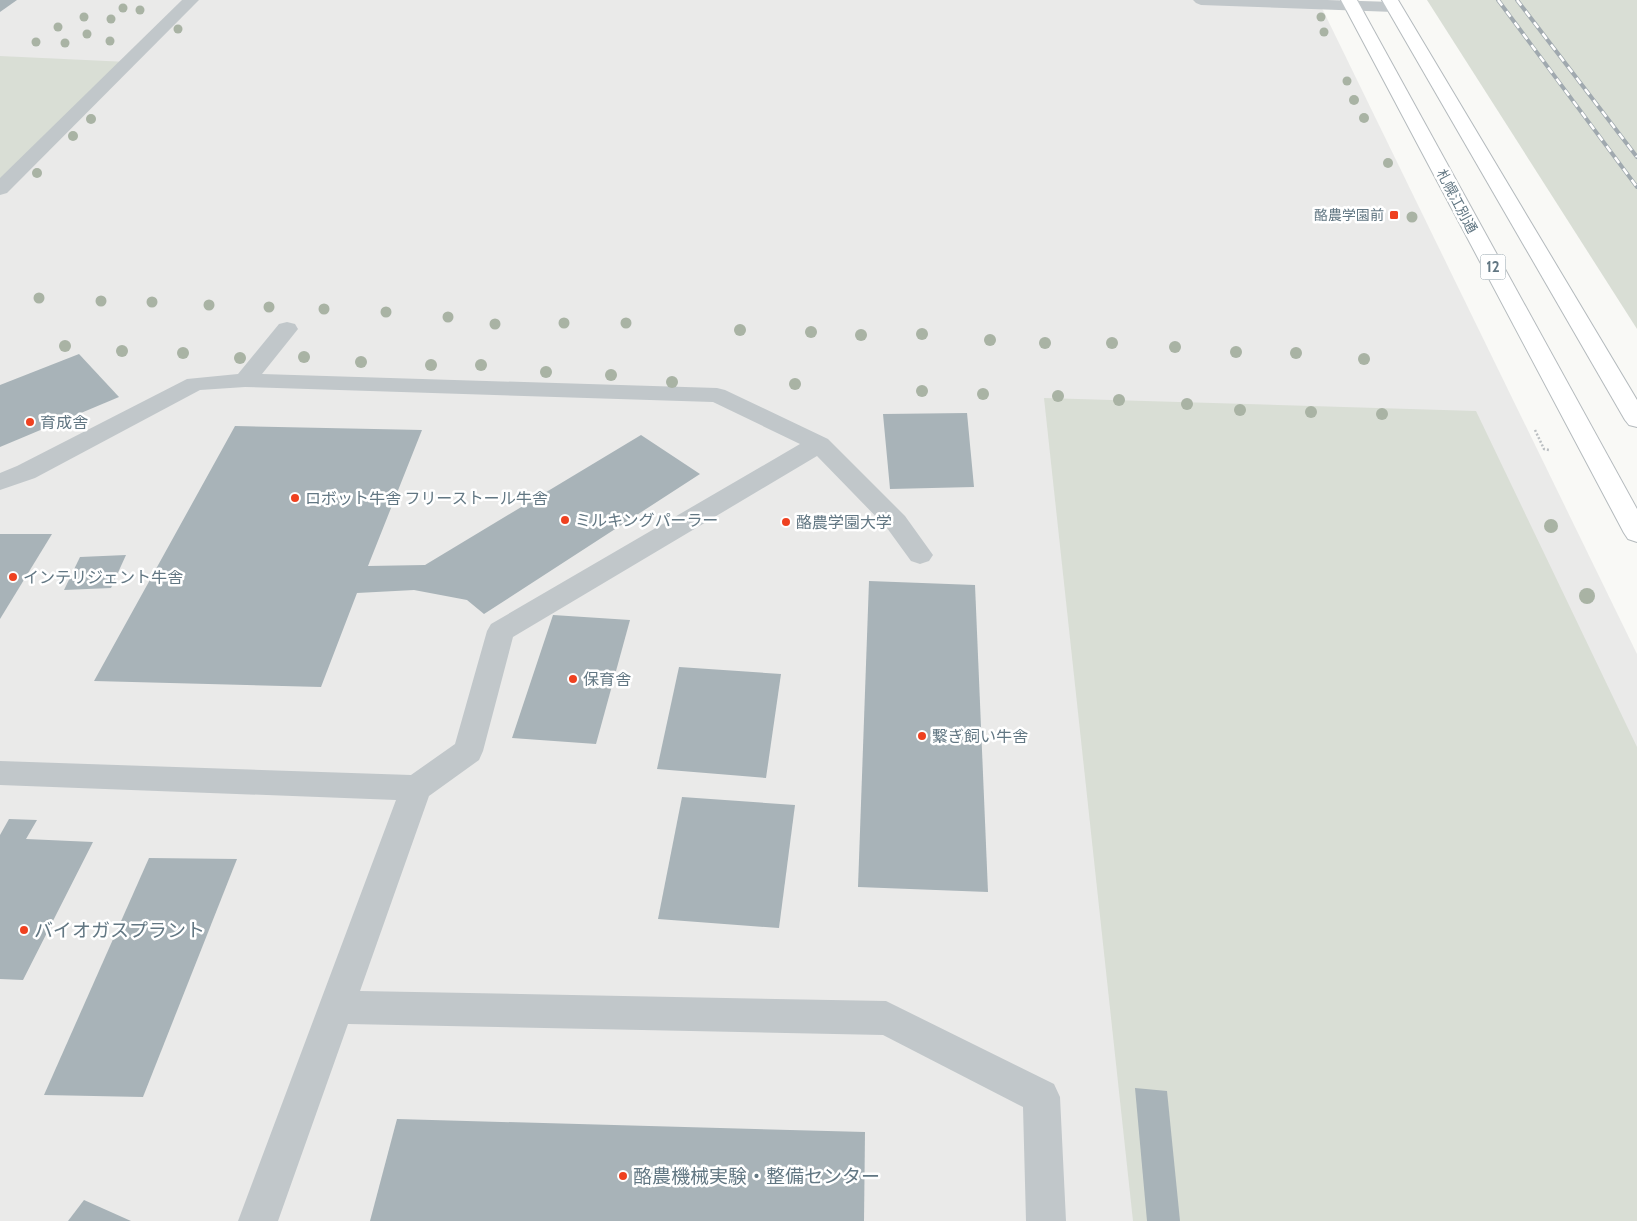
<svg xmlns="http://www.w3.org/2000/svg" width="1637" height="1221" viewBox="0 0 1637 1221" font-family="Cabin,'Noto Sans JP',sans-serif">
  <rect width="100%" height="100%" fill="#f9f9f6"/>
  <polygon fill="#eaeae9" points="0,0 1318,0 1637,654 1637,1221 0,1221"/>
  <g fill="#d9ded5">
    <polygon points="1427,0 1637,0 1637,329"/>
    <polygon points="0,56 128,62 0,189"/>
    <polygon points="1044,398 1476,411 1637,747 1637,1221 1133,1221"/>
  </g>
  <g fill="#a8b3b8">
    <polygon points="0,0 17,0 0,12"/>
    <polygon points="79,354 119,397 0,447 0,385"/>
    <polygon points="967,413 974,487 890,489 883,414"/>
    <polygon points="235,426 422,430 368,566 425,565 641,435 700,474 484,614 467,600 414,590 357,593 321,687 94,681"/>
    <polygon points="0,534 52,534 0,619"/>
    <polygon points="126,555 111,588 64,590 80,557"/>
    <polygon points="869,581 975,585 988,892 858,887"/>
    <polygon points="553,615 630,620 596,744 512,738"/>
    <polygon points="679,667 781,674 766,778 657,769"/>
    <polygon points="682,797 795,805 779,928 658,919"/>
    <polygon points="9,819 37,820 26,839 93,842 23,980 0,979 0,835"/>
    <polygon points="149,858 237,859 143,1097 44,1095"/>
    <polygon points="1135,1088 1167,1091 1180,1221 1147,1221"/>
    <polygon points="397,1119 865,1132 864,1221 370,1221"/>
    <polygon points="84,1200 131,1221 68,1221"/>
  </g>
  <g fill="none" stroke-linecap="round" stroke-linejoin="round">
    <defs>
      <g id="highway">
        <polygon points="1341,0 1357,0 1637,509 1637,542 1628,539 1624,533"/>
        <polygon points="1382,0 1398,0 1637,400 1637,427 1629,425 1625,420"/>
      </g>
    </defs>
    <use href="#highway" stroke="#b4babd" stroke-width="2"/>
    <polyline stroke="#bbbfc2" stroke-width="2.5" stroke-dasharray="2 2" stroke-linecap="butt" points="1535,430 1544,449 1549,450"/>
    <g fill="#c1c7ca" fill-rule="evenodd">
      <polygon points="182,0 199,0 7,193 0,195 0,178"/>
      <polygon points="1193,0 1327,0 1394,2 1399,4 1402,7 1399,10 1394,12 1201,5 1196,3"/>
      <polygon points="287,322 295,324 298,329 262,374 717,388 725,390 828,439 905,516 933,555 929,561 920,564 911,561 887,528 817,456 513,637 483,751 479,760 429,796 360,991 886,1001 1054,1084 1060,1097 1066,1221 1026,1221 1023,1107 883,1035 348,1024 278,1221 238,1221 396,800 0,785 0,761 411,775 455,744 487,631 491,624 800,444 713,402 245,387 200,390 35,478 0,490 0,473 17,466 187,379 238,374 279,324"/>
    </g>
    <use href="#highway" fill="#fff" fill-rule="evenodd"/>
    <defs>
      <g id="rail">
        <polyline points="1498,0 1637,187"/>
        <polyline points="1517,0 1637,157"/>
      </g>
    </defs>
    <use href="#rail" stroke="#a0a9af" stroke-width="4"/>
    <use href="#rail" stroke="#fff" stroke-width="2.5" stroke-dasharray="7" stroke-linecap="butt"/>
  </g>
  <g fill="#a9b3a4">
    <circle cx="123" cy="8" r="4.5"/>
    <circle cx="140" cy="10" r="4.5"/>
    <circle cx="84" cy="17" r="4.5"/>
    <circle cx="1321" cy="17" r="4.5"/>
    <circle cx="111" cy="19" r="4.5"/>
    <circle cx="58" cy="27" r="4.5"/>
    <circle cx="178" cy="29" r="4.5"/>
    <circle cx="1324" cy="32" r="4.5"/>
    <circle cx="87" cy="34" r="4.5"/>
    <circle cx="110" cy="41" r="4.5"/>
    <circle cx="36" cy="42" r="4.5"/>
    <circle cx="65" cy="43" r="4.5"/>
    <circle cx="1347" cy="81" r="4.5"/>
    <circle cx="1354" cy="100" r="5"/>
    <circle cx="1364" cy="118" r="5"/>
    <circle cx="91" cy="119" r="5"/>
    <circle cx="73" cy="136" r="5"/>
    <circle cx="1388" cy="163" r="5"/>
    <circle cx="37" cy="173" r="5"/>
    <circle cx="1412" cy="217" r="5.5"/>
    <circle cx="39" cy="298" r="5.5"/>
    <circle cx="101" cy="301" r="5.5"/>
    <circle cx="152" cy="302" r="5.5"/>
    <circle cx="209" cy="305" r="5.5"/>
    <circle cx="269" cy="307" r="5.5"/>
    <circle cx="324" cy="309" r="5.5"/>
    <circle cx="386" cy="312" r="5.5"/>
    <circle cx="448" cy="317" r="5.5"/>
    <circle cx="564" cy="323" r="5.5"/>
    <circle cx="626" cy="323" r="5.5"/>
    <circle cx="495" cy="324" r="5.5"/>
    <circle cx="740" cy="330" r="6"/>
    <circle cx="811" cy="332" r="6"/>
    <circle cx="922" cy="334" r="6"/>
    <circle cx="861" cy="335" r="6"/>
    <circle cx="990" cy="340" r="6"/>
    <circle cx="1045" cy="343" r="6"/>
    <circle cx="1112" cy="343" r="6"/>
    <circle cx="65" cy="346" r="6"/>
    <circle cx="1175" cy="347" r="6"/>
    <circle cx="122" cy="351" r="6"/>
    <circle cx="1236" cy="352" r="6"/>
    <circle cx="183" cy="353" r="6"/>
    <circle cx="1296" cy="353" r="6"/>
    <circle cx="304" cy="357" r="6"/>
    <circle cx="240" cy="358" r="6"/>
    <circle cx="1364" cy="359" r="6"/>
    <circle cx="361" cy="362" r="6"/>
    <circle cx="431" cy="365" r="6"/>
    <circle cx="481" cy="365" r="6"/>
    <circle cx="546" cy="372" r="6"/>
    <circle cx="611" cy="375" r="6"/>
    <circle cx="672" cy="382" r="6"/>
    <circle cx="795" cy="384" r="6"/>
    <circle cx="922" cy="391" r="6"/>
    <circle cx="983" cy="394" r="6"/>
    <circle cx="1058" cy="396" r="6"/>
    <circle cx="1119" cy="400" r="6"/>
    <circle cx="1187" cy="404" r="6"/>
    <circle cx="1240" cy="410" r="6"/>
    <circle cx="1311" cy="412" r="6"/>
    <circle cx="1382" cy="414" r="6"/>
    <circle cx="1551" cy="526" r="7"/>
    <circle cx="1587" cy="596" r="8"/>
  </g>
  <g fill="#ef4120" stroke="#fff" stroke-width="2">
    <rect x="1389" y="210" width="10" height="10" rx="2.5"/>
    <circle cx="30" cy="422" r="5"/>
    <circle cx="295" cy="498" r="5"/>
    <circle cx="565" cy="520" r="5"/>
    <circle cx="786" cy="522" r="5"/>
    <circle cx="13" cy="577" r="5"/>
    <circle cx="573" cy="679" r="5"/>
    <circle cx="922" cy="736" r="5"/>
    <circle cx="24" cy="930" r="5"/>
    <circle cx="623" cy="1176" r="5"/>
  </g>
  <g text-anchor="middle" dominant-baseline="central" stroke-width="5" stroke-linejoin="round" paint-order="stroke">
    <g font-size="14" fill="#627783" stroke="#fff">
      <text transform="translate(1457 201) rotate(62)">札幌江別通</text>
    </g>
    <g font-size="14" fill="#627783" stroke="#fff" text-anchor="end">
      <text x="1384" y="215">酪農学園前</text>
    </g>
    <rect fill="#fff" stroke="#91a0a8" stroke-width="1" x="1480.5" y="254.5" width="25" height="25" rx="4"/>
    <g font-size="15" font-weight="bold" fill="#627783">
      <text x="1493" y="267">12</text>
    </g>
    <g font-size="16" fill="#627783" stroke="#fff" text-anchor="start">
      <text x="40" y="422">育成舎</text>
      <text x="305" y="498">ロボット牛舎 フリーストール牛舎</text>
      <text x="575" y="520">ミルキングパーラー</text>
      <text x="796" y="522">酪農学園大学</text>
      <text x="23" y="577">インテリジェント牛舎</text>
      <text x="583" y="679">保育舎</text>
      <text x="932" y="736">繋ぎ飼い牛舎</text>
    </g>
    <g font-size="19" fill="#627783" stroke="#fff" text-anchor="start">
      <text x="34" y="930">バイオガスプラント</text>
      <text x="633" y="1176">酪農機械実験・整備センター</text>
    </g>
  </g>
</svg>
